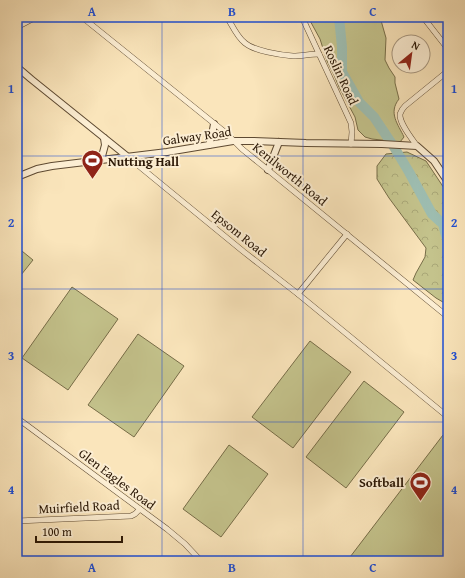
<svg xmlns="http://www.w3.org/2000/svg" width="465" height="578" viewBox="0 0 465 578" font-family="'Gentium Book Plus',serif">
  <defs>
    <pattern id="forest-crowns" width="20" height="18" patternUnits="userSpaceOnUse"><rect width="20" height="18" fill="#c4c38c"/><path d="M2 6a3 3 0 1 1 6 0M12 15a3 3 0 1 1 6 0" fill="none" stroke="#a9a777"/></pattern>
  </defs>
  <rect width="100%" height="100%" fill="#fae5bb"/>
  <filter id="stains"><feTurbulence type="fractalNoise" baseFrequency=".005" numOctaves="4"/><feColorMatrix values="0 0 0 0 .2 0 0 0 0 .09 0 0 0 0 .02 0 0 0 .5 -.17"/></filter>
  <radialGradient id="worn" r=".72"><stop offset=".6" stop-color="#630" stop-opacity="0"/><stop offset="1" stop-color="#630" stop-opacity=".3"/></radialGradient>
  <g fill="#c4c38c" stroke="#776d48">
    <path d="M308,17h72l6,21 -1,22 4,8 6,9v6l4,16c-11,14 -1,25 5,38l-4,5 -28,-3 -7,-2 -7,-7 -3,-13 -16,-30 -5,-12 -7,-14 -7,-22z"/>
    <polygon points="17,247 33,260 17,280"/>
    <polygon points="72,287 118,319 68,390 22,358"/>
    <polygon points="138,334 184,366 134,437 88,405"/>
    <polygon points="310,341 351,372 293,448 252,417"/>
    <polygon points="364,381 404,412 346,488 306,457"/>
    <polygon points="443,435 448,444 448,561 347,561"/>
    <polygon points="229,445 268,474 221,537 183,509"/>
  </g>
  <polygon fill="url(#forest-crowns)" stroke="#776d48" points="407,152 426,161 448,194 448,305 436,298 413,280 416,273 425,257 426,248 389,198 377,179 377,166 386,154"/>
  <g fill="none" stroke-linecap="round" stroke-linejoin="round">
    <polyline stroke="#9ebfb3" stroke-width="10" points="339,17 342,47 342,72 359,102 374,117 394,147 409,172 432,214 443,224 448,243"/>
    <defs>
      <g id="minor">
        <polyline points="82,17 226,133 242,149 268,170 448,317"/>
        <path d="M227,17c5,8 10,20 18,26 9,8 36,12 48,13 9,0 17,-2 26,-2"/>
        <polyline points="302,17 351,123 352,132 351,144"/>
        <polyline points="423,17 448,49"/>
        <polyline points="17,27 36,17"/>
        <path d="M417,146c-5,-7 -18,-23 -17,-32 1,-3 3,-6 5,-8l43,-35"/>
        <polyline points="128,157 244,252 298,294 448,417"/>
        <polyline points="298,294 347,234"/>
        <polyline points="17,418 167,529 185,544 201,561"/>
        <polyline points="17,521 131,516 135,514 140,509"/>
      </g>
      <g id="tertiary">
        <polyline points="17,67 31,79 128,157"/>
        <polyline points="209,145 212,135 214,124"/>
        <polyline points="101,160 105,145 104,138"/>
        <polyline points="268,170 279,142"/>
        <polyline points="17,177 37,169 52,166 167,152 233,141 254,141 306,143 382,144 417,146 434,161 448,182"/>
      </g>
    </defs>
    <use href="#minor" stroke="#5e4a32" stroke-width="6"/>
    <use href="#tertiary" stroke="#5e4a32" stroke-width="8"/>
    <use href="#minor" stroke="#fceed3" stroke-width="5"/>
    <use href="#tertiary" stroke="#fceed3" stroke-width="6"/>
  </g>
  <path fill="none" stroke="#1d4ed8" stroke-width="1" stroke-opacity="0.55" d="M162,17v544M303,17v544M17,156h431M17,289h431M17,422h431"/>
  <defs>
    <symbol id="stadium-pin" viewBox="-11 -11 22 30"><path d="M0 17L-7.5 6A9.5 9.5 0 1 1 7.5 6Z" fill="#8f2418" stroke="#fceed3"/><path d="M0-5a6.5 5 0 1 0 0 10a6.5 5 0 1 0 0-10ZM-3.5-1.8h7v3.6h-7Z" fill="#fff"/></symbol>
  </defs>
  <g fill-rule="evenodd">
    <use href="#stadium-pin" x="80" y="148" width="25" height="34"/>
    <use href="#stadium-pin" x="408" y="470" width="25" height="34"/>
  </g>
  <g text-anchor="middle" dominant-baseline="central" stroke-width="4" stroke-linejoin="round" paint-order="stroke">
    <g font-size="13" fill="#2a1705" stroke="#fceed3">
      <text transform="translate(341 75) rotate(65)">Roslin Road</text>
      <text transform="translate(197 136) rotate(-8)">Galway Road</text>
      <text transform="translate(290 174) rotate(39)">Kenilworth Road</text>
      <text transform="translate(239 233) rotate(39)">Epsom Road</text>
      <text transform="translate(117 479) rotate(37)">Glen Eagles Road</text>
      <text transform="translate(79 507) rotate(-3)">Muirfield Road</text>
    </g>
    <g font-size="13" font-weight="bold" fill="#2a1705" stroke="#fceed3" text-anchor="start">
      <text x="108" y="161">Nutting Hall</text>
      <text x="404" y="482" text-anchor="end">Softball</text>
    </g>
  </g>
  <rect width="465" height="578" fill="none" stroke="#fae5bb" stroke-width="44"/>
  <g transform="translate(411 54) rotate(29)"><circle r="19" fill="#fceed3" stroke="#a89881"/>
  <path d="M0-3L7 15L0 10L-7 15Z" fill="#8f2418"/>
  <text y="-6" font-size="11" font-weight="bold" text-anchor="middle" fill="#2a1705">N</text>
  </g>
  <path d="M36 536v6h86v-6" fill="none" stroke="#2a1705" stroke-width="2"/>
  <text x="42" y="536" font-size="12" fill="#2a1705" stroke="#fceed3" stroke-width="3" paint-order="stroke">100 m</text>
  <rect x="22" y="22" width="421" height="534" fill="none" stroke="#1d4ed8" stroke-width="1.5"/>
  <g font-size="13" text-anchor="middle" font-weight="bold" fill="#1d4ed8">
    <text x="92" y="16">A</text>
    <text x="232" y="16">B</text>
    <text x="373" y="16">C</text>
    <text x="11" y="93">1</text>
    <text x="454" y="93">1</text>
    <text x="11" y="227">2</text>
    <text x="454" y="227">2</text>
    <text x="11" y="360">3</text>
    <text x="454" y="360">3</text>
    <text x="11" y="494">4</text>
    <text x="454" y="494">4</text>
    <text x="92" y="572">A</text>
    <text x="232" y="572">B</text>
    <text x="373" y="572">C</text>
  </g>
  <rect width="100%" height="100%" filter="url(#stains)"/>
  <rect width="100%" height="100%" fill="url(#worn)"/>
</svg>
